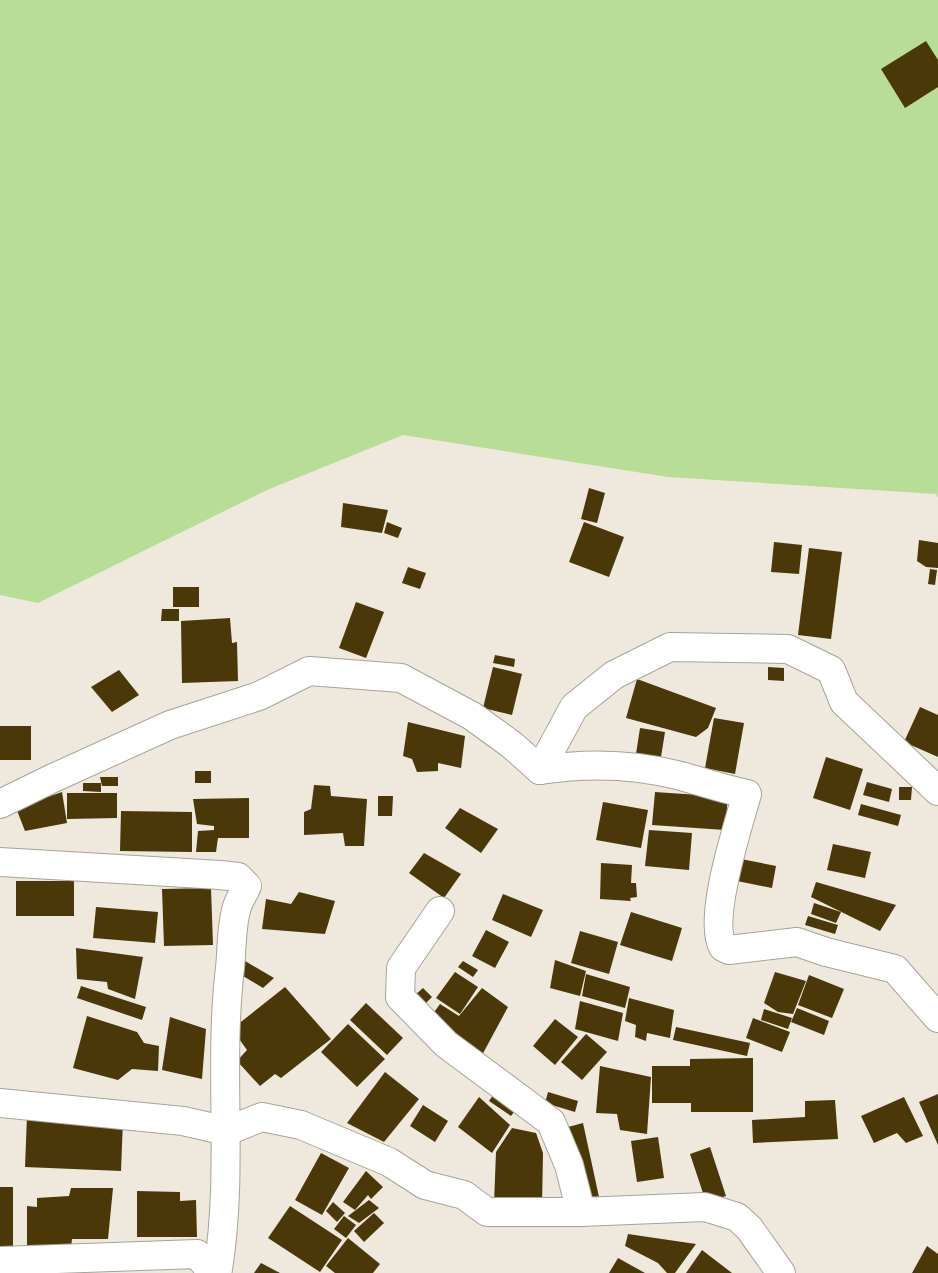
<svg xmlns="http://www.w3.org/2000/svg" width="938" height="1273" viewBox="0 0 938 1273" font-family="'Work Sans',sans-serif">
  <rect width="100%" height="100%" fill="#efe9dd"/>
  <polygon fill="#b7dd96" points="0,0 938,0 938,498 936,494 668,477 403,435 267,490 38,603 0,595"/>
  <g fill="#4a3809">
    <polygon points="926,41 938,60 938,87 905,108 881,69"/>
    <polygon points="589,488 605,493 597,523 581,519"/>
    <polygon points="343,503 388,510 382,533 341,527"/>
    <polygon points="387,522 402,528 398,538 384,533"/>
    <polygon points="584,522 624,537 609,577 569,562"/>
    <polygon points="919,540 938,543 938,568 926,567 917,561"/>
    <polygon points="774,542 802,545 799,574 771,572"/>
    <polygon points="809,548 842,552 831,639 798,635"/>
    <polygon points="408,567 426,573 420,589 402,583"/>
    <polygon points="930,569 937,570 935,585 928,584"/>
    <rect x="173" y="587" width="26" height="20"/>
    <polygon points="356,602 384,612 366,658 339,648"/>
    <polygon points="162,609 179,609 179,621 161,621"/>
    <polygon points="230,618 232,643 237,642 238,681 182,683 181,621"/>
    <polygon points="495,655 515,659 514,667 493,663"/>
    <polygon points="493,667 522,674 512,715 483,708"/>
    <polygon points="768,667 784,668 784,681 768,680"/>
    <polygon points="119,670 139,695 112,712 91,687"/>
    <polygon points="637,679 716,708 708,728 696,737 626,718"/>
    <polygon points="920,707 938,715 938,757 904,742"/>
    <polygon points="714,718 744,723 735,774 705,768"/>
    <polygon points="408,722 465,736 461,768 438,763 438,771 417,772 412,759 403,756"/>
    <rect x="0" y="726" width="31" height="34"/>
    <polygon points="640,728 665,732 661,757 636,754"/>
    <polygon points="826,757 863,769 850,810 813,798"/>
    <rect x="195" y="771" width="16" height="12"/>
    <polygon points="100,777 118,777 118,786 102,786"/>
    <polygon points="867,782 892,789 889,802 863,795"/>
    <polygon points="83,783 101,783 101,792 83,791"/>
    <polygon points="314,785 330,786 331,796 367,799 364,846 345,846 343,833 304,835 304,812 311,809"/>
    <polygon points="899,787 912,787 911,800 899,800"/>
    <polygon points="62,792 67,823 25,831 16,808"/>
    <polygon points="655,792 728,797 725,830 652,825"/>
    <polygon points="67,793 117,793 117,818 67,819"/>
    <polygon points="378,796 393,796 392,816 378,816"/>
    <polygon points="249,798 249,838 218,838 216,852 196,852 198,831 214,830 214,826 197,824 193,799"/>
    <polygon points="603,802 648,810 641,848 596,840"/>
    <polygon points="861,804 901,815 898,826 858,815"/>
    <polygon points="460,808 498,829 481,853 445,828"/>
    <polygon points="121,811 192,812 192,852 120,851"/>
    <polygon points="649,830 692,833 689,870 645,866"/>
    <polygon points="833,844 871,852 865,878 827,870"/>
    <polygon points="424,853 461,874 444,898 409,873"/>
    <polygon points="741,859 776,866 772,888 737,881"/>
    <polygon points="601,863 632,865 631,883 636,883 637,897 630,898 631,901 600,899"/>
    <rect x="16" y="881" width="58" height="35"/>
    <polygon points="816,882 896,905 880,931 811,897"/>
    <polygon points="211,888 213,945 164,946 162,889"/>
    <polygon points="299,892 335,901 325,934 262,929 266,899 291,904"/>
    <polygon points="503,894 543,910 531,937 492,920"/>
    <polygon points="814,903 841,912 836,923 811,914"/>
    <polygon points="96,907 158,912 155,943 93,938"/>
    <polygon points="631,912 682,928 672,961 620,945"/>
    <polygon points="808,916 838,925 835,934 805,925"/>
    <polygon points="486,930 509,942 495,968 472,956"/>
    <polygon points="580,931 618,942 609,974 571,963"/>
    <polygon points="76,948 143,957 135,999 108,989 107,982 77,979"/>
    <polygon points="555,960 586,971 580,996 550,988"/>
    <polygon points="245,961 274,978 263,988 238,973"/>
    <polygon points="463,961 478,970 473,977 458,967"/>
    <polygon points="455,972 478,987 460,1014 436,998"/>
    <polygon points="775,972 806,981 793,1014 778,1012 764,1003"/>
    <polygon points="586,974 630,987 625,1008 582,996"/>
    <polygon points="809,975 844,989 832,1018 798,1005"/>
    <polygon points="81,986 146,1007 142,1020 77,998"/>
    <polygon points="285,987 331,1039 281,1078 275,1074 260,1086 237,1061 247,1050 232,1029"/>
    <polygon points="423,988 432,997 423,1006 414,996"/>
    <polygon points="482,988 508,1007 481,1057 432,1015 440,1004 459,1016"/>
    <polygon points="629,998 674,1010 670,1038 647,1033 646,1041 635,1037 636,1025 625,1021"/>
    <polygon points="580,1001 623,1013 618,1041 575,1029"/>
    <polygon points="366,1003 403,1038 387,1055 350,1020"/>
    <polygon points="797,1008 829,1021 824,1035 791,1022"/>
    <polygon points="764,1009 792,1018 788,1029 761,1020"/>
    <polygon points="87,1016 137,1032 144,1043 159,1046 158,1071 132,1069 118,1080 73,1068"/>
    <polygon points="170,1017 206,1029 202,1079 162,1070"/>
    <polygon points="753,1018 790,1032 782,1052 746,1038"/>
    <polygon points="555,1019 578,1037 555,1065 533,1046"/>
    <polygon points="348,1024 385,1059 357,1087 321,1052"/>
    <polygon points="676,1027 750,1043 747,1056 673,1040"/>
    <polygon points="586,1034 607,1052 582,1080 561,1062"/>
    <polygon points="753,1058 753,1112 691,1112 691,1103 652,1103 652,1066 690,1066 690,1059"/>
    <polygon points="600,1066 651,1077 647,1134 620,1130 617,1114 596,1113"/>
    <polygon points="385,1072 419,1099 384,1142 347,1123"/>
    <polygon points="496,1091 518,1107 511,1116 489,1101"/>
    <polygon points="548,1092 578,1101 575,1112 545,1103"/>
    <polygon points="938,1094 938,1145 919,1102"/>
    <polygon points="479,1097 510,1125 492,1153 458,1127"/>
    <polygon points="904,1097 923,1136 906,1143 897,1133 874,1143 861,1116"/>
    <polygon points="835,1100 838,1139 753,1143 752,1120 805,1117 805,1101"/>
    <polygon points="423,1105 448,1121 435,1142 410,1126"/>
    <polygon points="27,1116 123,1120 121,1171 25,1167"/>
    <polygon points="583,1123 599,1197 583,1196 568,1127"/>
    <polygon points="512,1128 536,1133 543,1153 542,1206 494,1204 496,1152"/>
    <polygon points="658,1137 664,1178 637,1182 631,1141"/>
    <polygon points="710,1147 726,1196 706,1202 690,1154"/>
    <polygon points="321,1153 349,1168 322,1215 295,1200"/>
    <polygon points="366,1171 383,1187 371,1199 368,1195 355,1210 343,1202"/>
    <rect x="0" y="1187" width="13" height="61"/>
    <polygon points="71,1188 113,1188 108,1239 72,1239 71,1248 27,1254 27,1206 37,1207 37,1198 69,1196"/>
    <polygon points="137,1191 180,1192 180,1201 196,1200 197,1237 137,1237"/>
    <polygon points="369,1200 379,1208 359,1223 348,1216"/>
    <polygon points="333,1202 345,1213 337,1222 326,1211"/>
    <polygon points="290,1206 342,1240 320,1272 268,1238"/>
    <polygon points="374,1213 384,1223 364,1242 354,1231"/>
    <polygon points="344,1216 356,1225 346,1238 334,1229"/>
    <polygon points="628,1234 696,1244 675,1273 667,1273 658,1263 625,1246"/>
    <polygon points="348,1238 380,1264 373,1273 335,1273 326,1266"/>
    <polygon points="927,1246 938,1254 938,1273 912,1273"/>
    <polygon points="702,1250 732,1273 686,1273"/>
    <polygon points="618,1258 645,1273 609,1273"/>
    <polygon points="261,1263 280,1273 254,1273"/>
  </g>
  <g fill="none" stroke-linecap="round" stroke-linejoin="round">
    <defs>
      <g id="minor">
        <path d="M540,770c45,-7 93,-6 137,5 23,6 46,14 70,19 -9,32 -40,125 -24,153l6,3 68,-8 29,10 69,17 43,49"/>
        <polyline points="540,770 574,707 614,675 670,647 788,649 831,670 844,702 938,791"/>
        <polyline points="0,804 51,779 170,725 259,696 309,671 401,678 472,716 512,745 540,770"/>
        <path d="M0,862l220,13 18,2 9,9c-3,7 -8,14 -10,21 -6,19 -5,42 -7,61 -12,100 4,201 -12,301l-7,2 -14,-17 -197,7"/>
        <polyline points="440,911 401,968 400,997 446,1044 551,1122 569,1165 581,1212"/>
        <polyline points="0,1103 183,1121 227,1131 262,1117 301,1125 389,1162 425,1185 464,1195 487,1212 581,1212 705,1207 737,1217 749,1228 781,1273"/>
      </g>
    </defs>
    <use href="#minor" stroke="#a8a398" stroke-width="30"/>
    <use href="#minor" stroke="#fff" stroke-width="28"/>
  </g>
</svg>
